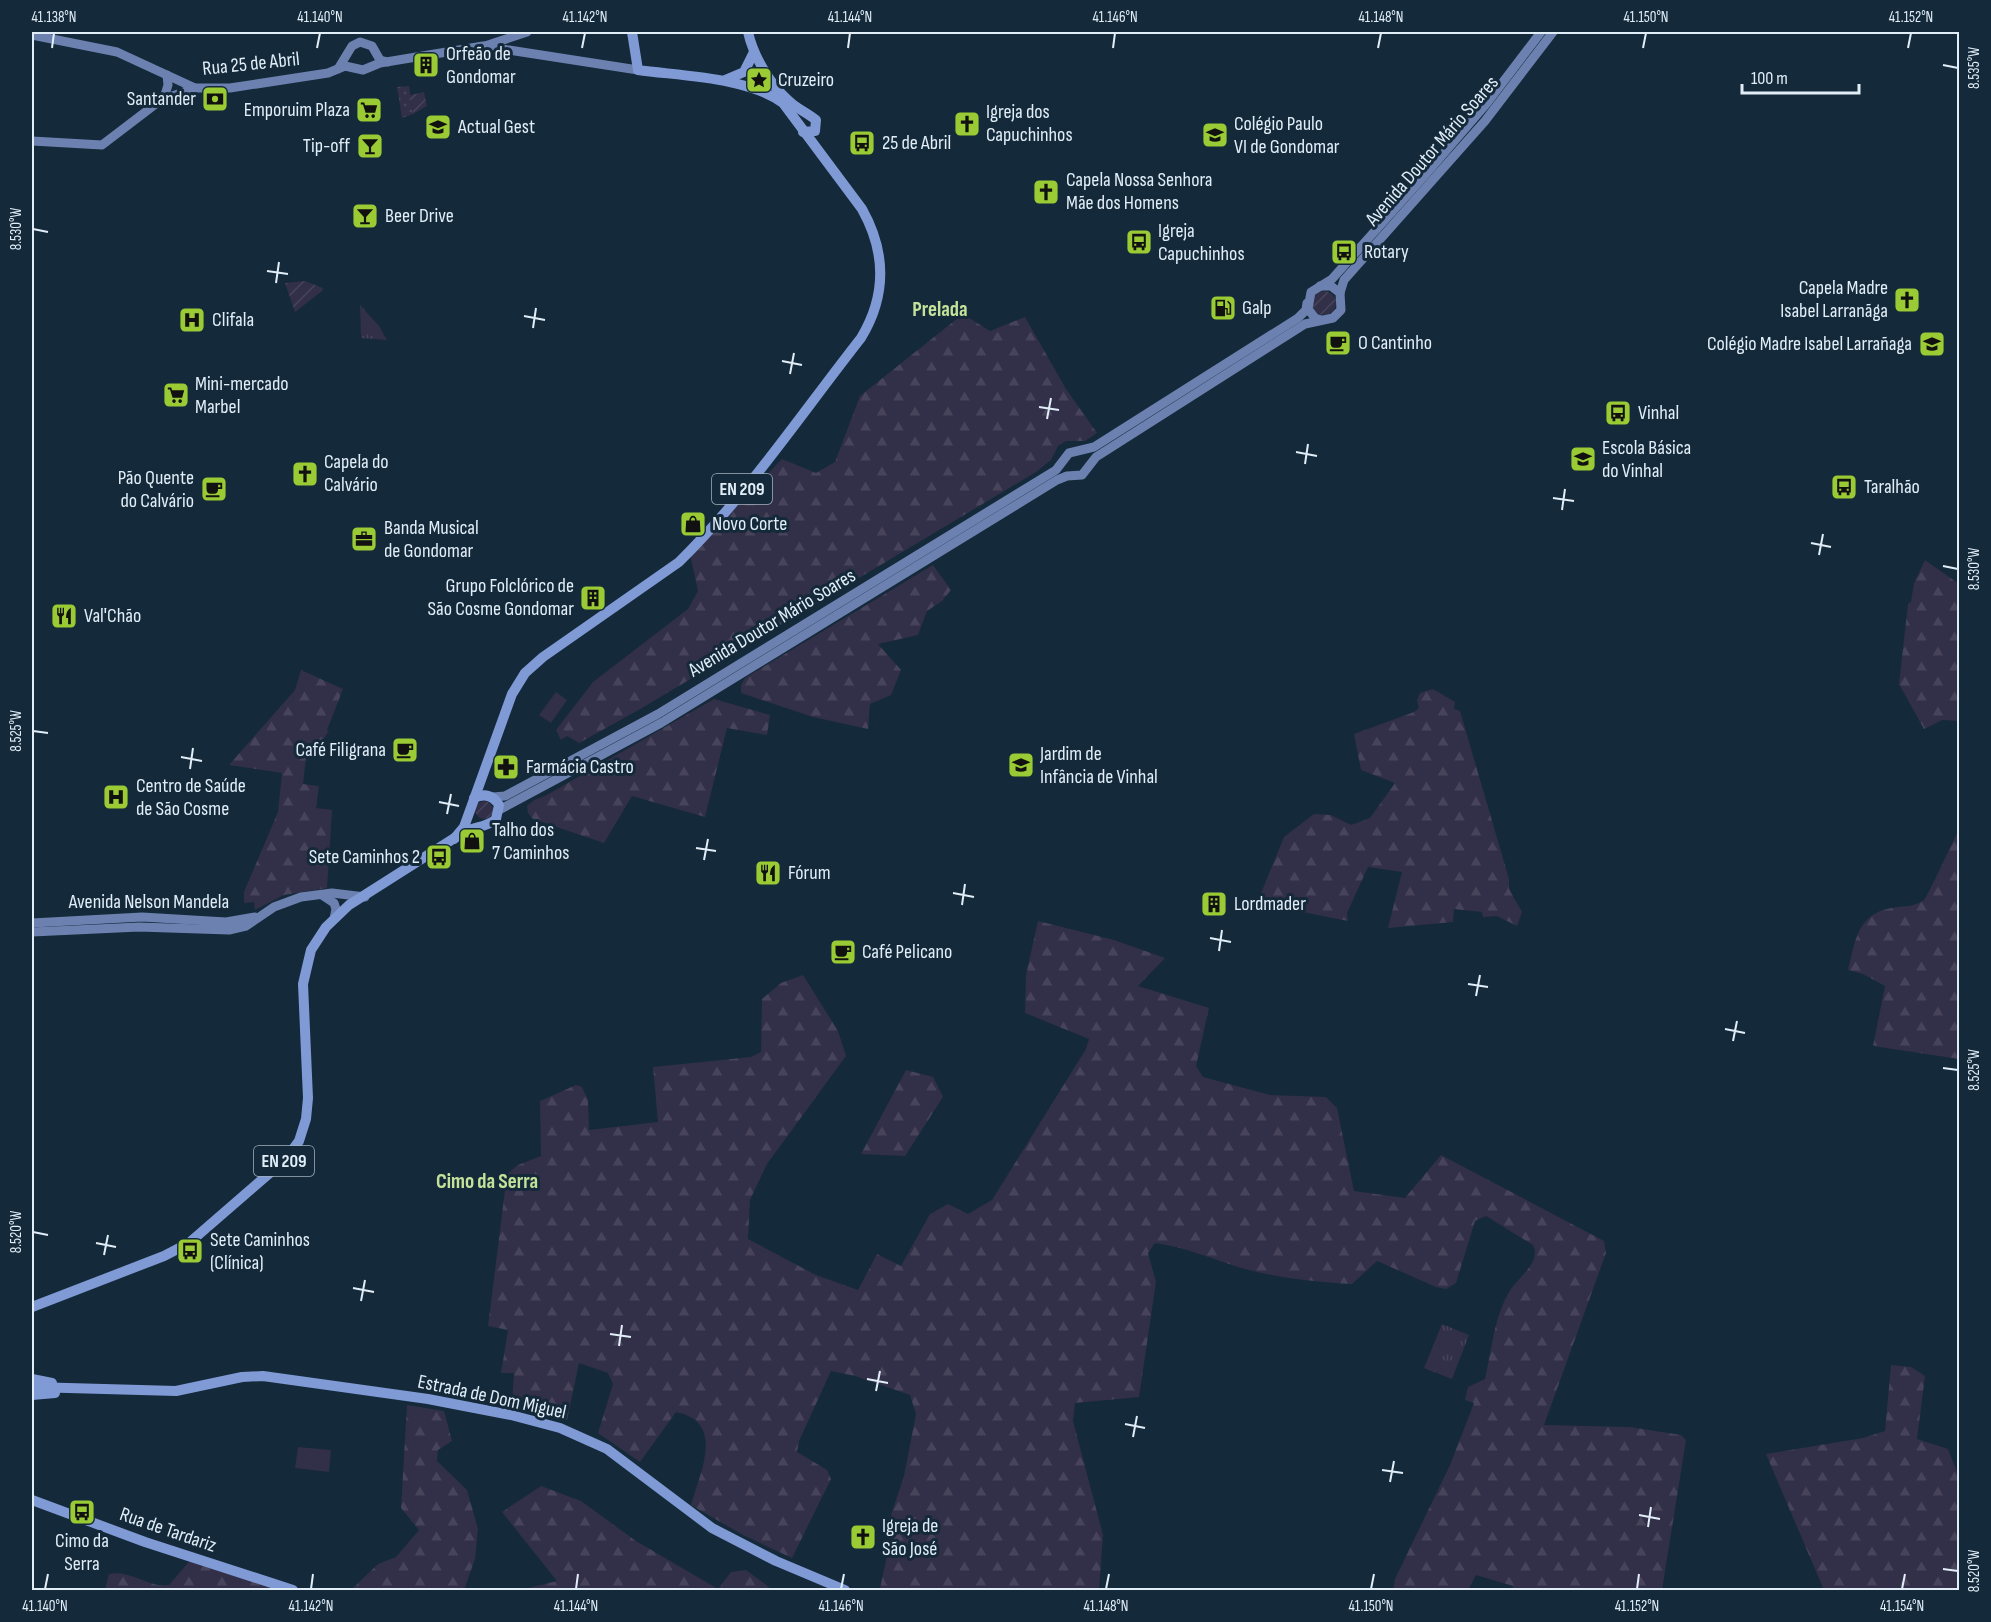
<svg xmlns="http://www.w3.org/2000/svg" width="1991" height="1622" viewBox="0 0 1991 1622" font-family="'Sofia Sans Condensed',sans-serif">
  <defs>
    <pattern id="grass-dots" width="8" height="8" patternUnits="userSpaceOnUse" patternTransform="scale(1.5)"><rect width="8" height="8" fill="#322f48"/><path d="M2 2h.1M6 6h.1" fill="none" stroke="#46435a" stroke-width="1.8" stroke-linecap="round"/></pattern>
    <pattern id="forest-firs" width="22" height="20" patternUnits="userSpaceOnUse" patternTransform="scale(1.5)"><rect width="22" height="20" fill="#322f48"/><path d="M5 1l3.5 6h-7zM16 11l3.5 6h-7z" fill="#46435a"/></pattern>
    <pattern id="park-tufts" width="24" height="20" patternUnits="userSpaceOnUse" patternTransform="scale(1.5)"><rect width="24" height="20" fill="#322f48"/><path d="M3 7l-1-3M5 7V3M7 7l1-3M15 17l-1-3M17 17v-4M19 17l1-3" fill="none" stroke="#46435a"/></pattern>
    <pattern id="garden-furrows" width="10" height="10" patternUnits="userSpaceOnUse" patternTransform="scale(1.5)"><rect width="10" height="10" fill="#322f48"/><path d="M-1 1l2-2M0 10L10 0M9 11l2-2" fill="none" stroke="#46435a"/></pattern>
  </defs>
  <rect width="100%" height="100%" fill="#142939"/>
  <polygon fill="url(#grass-dots)" points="409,86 413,114 402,118 397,87"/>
  <g fill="url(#forest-firs)">
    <polygon points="963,314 990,331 1025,317 1066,389 1097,433 1085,441 1066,441 1058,446 1051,460 1036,472 642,708 579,743 567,736 561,740 556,730 593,682 688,609 698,591 690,554 782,459 816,473 835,462 860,396"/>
    <polygon points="1925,560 1959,584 1960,721 1942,720 1924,729 1899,684 1908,604 1911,602 1914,583"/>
    <polygon points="933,565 951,590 942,601 927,611 918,635 878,644 901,670 891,695 870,704 868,729 813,717 741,693 741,685 745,678"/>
    <polygon points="301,670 343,689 327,730 329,731 311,757 306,758 303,784 319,786 316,808 332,810 327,888 284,895 255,910 254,902 244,903 244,892 278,812 282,773 229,765 295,690"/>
    <polygon points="1433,689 1455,702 1454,709 1460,711 1509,879 1509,889 1522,912 1517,926 1497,916 1483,917 1482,912 1454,909 1453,922 1388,928 1402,872 1368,867 1347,913 1348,921 1257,903 1284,837 1314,814 1331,815 1351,825 1370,818 1395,783 1361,770 1354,734 1414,712 1419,708 1417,700 1420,693"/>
    <polygon points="714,699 770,715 767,735 727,728 705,817 632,796 604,843 533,819 528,813 527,806 534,800 545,796"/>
    <path d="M1959,829v230l-86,-13 12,-60 -22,-12 -15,-4c8,-33 10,-58 49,-63 10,-1 19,-1 27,-7 4,-4 30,-61 35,-71z"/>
    <path d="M1038,921l76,19 51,18 -27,28 71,22 -13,58 7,11 67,18 56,2 11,11 17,83 51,7 36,-43 163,86 2,12 -62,172 86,2 51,8 5,5 -24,150h-150l1,-4 -37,-11 -8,15h-75l2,-11 55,-114 24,-62 -9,-3 3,-13 17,-8c7,-30 9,-64 26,-90 9,-13 30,-27 22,-44l-47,-29 -11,5 -19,62 -10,6 -10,-2 -59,-26 -25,23c-35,-2 -74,-6 -107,-15 -31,-9 -59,-22 -90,-26l-7,10 8,29 -17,115 -64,6 -2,18 30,114 -4,55h-210l-9,-2 13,-59 -2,-14 13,-39 12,-62 -6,-19 -55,-19 -24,-5 -32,70 -2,11 30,18 4,9 -39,79 -49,-23 -52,-30c9,-33 35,-83 -15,-93l-36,50 -42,-29 15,-49 -5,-11 -29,-10 -12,57 -55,-15 2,-32h-13l7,-43 -20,-4 19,-152 11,-9 23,-9 -1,-55 36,-16 6,2 6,13 1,30 69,-8 -5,-55 98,-10 10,-5 1,-53 19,-16 22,-8 35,56 8,25 -79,108 -17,36 -2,39 68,36 42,15 19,-36 24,12 29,-52 18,-10 20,10 24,-14 94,-151 3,-10 -64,-26 1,-38z"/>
    <polygon points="906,1070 933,1077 943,1097 905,1156 861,1154"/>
    <polygon points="1891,1365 1911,1367 1925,1376 1917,1439 1948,1449 1959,1477 1959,1590 1824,1590 1766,1454 1863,1438 1885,1431"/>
    <polygon points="407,1405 444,1411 452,1441 438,1450 437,1461 467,1490 478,1529 475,1559 464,1590 351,1590 378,1564 396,1557 419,1530 401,1508"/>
    <polygon points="541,1486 581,1501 636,1541 718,1589 731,1572 746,1570 773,1590 521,1590 557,1581 502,1512"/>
    <path d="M193,1557l85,33h-173l4,-16c22,-5 38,14 60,11z"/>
  </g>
  <g fill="url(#park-tufts)">
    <polygon points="360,305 379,326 387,340 361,338"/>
    <polygon points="1442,1324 1469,1335 1452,1379 1424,1368"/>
  </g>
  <g fill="url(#garden-furrows)">
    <polygon points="424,92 427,106 413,114 410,95"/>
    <polygon points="305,281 323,288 322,291 295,312 285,283"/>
    <circle cx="1324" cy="303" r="12"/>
    <circle cx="484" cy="810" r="9"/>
  </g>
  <g fill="#322f48">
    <polygon points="556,692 567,700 551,723 539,715"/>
    <polygon points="298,1447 331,1450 329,1472 295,1468"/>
  </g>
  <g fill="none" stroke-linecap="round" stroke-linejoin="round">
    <g stroke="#6c81af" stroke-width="9">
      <polyline points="32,35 117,52 195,88 230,88 328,73 345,66 363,70 380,63 483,46 638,70"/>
      <polyline points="485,46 527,32"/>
      <polyline points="338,69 352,46 360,42 372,46 380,60 388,62"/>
      <polyline points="164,98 168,85 167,75"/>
      <polyline points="32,141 102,145 161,100 195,88"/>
      <polyline points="1340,293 1344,280 1485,121 1553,32"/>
      <polyline points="1321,320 1315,318 1308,309 1311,292 1332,279 1426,174 1487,103 1541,32"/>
      <polyline points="493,797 505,796 658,714 1056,470 1069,453 1094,447 1298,318 1306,310 1307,303"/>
      <polyline points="499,810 661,723 1057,480 1067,476 1082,475 1096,457 1305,324 1333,318 1341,310 1340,293 1331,286 1320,286"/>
      <polyline points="322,895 334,903 336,909 334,919"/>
      <polyline points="32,923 142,917 226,922 255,917"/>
      <polyline points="32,932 139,927 229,930 246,926 274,907 301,897 332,893 365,897"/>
    </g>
    <g stroke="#7f9ad5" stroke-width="10">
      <path d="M748,32c5,23 22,53 41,69 8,8 19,12 27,19l-1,11 -12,1"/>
      <polyline points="725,80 744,72 754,52"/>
      <path d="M454,839l10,-12 48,-133 13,-21 18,-16 136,-95c68,-67 123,-149 182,-224 26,-43 25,-86 1,-129l-79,-106c-35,-26 -102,-27 -145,-33l-6,-38"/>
      <path d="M32,1307l132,-51 25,-13 97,-84 13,-18 7,-22 2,-21 -5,-114 8,-34 15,-23 23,-22 115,-73c10,-5 24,-5 32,-13l3,-14c-6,-10 -15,-12 -25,-7"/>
      <polyline points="32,1379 52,1383"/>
      <polyline points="32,1387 176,1391 242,1377 263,1376 428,1399 511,1415 560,1428 607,1449 712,1528 776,1561 845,1590"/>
      <polyline points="32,1395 55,1393"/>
      <polyline points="32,1500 145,1542 293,1590"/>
    </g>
  </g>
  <path fill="none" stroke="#e1eef8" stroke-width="2" d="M52,48l2,-15M317,48l3,-15M582,48l3,-15M848,48l2,-15M1113,48l2,-15M1378,48l3,-15M1643,48l3,-15M1908,48l3,-15M1943,65l15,3M33,229l15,3M267,271l21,3M276,283l3,-21M524,316l21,4M533,328l3,-20M782,361l20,4M790,374l4,-21M1039,407l20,3M1047,419l4,-21M1296,452l21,4M1305,464l3,-20M1553,498l21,3M1562,510l3,-21M1811,543l20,4M1819,555l4,-21M1943,566l15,3M33,731l15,2M181,757l21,4M190,769l3,-21M439,802l20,4M447,814l4,-20M696,848l20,3M704,860l4,-21M953,893l21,4M962,905l3,-21M1210,938l21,4M1219,951l3,-21M1468,984l20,3M1476,996l4,-21M1725,1029l20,4M1733,1041l4,-20M1943,1068l15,2M33,1232l15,3M96,1243l20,4M104,1255l4,-20M353,1288l21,4M361,1301l4,-21M610,1334l21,3M619,1346l3,-21M867,1379l21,4M876,1391l4,-20M1125,1424l20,4M1133,1437l4,-21M1382,1470l21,3M1390,1482l4,-21M1639,1515l21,4M1648,1527l3,-20M1943,1569l15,2M45,1589l3,-15M311,1589l2,-15M576,1589l2,-15M841,1589l3,-15M1106,1589l3,-15M1371,1589l3,-15M1637,1589l2,-15M1902,1589l3,-15"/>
  <defs>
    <symbol id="building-square" viewBox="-11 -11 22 22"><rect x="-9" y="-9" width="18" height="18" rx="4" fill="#9acb34" stroke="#142939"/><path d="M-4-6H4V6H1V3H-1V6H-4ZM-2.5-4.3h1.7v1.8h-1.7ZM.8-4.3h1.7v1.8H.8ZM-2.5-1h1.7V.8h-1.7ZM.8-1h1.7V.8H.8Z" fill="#111"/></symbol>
    <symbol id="sight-square" viewBox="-11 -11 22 22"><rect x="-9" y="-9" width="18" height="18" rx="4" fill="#9acb34" stroke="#142939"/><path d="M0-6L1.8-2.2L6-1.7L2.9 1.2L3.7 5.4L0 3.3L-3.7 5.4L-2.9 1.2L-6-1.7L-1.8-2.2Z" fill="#111"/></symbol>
    <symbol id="bank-square" viewBox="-11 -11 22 22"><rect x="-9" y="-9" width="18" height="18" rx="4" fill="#9acb34" stroke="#142939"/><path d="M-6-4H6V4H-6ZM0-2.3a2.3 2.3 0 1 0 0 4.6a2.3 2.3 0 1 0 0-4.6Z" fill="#111"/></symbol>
    <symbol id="supermarket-square" viewBox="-11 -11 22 22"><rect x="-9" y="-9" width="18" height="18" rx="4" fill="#9acb34" stroke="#142939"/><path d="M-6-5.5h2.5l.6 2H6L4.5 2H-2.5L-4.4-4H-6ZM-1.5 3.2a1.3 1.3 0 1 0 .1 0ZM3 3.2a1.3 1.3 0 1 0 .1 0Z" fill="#111"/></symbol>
    <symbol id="church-square" viewBox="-11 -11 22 22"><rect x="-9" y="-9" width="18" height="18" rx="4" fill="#9acb34" stroke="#142939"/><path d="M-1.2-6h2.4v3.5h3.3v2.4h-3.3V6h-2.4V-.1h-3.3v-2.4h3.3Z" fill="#111"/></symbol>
    <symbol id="school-square" viewBox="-11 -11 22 22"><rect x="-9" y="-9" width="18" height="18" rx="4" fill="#9acb34" stroke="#142939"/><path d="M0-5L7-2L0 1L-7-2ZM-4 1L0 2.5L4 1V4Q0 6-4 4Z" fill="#111"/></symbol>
    <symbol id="bus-square" viewBox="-11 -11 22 22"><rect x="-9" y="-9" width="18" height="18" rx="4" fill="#9acb34" stroke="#142939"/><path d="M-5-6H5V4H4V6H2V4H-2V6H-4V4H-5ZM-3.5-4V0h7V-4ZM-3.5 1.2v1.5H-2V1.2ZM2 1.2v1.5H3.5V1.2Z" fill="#111"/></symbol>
    <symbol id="bar-square" viewBox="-11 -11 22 22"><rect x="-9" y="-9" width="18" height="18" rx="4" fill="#9acb34" stroke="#142939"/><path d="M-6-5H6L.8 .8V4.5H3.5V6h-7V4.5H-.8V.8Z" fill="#111"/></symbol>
    <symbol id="fuel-square" viewBox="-11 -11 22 22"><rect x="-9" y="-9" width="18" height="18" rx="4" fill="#9acb34" stroke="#142939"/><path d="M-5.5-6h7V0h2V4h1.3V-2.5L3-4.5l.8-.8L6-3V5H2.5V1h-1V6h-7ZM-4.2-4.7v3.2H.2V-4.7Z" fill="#111"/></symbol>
    <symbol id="hospital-square" viewBox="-11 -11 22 22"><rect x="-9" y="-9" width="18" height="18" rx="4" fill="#9acb34" stroke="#142939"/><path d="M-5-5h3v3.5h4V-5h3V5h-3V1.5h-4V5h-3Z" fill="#111"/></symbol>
    <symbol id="cafe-square" viewBox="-11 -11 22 22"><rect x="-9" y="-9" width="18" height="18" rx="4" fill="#9acb34" stroke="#142939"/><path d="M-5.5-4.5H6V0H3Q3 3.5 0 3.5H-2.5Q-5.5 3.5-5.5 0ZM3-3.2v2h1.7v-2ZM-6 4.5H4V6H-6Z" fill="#111"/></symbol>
    <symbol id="shop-square" viewBox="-11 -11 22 22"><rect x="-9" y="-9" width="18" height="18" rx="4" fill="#9acb34" stroke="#142939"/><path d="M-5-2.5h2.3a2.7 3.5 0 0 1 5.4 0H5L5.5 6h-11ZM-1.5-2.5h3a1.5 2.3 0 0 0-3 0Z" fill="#111"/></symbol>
    <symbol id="office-square" viewBox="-11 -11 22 22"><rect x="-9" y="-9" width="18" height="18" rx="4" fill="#9acb34" stroke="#142939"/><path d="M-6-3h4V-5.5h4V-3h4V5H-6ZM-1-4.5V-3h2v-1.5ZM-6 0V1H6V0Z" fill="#111"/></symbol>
    <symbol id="restaurant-square" viewBox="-11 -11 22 22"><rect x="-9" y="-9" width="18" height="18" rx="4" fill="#9acb34" stroke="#142939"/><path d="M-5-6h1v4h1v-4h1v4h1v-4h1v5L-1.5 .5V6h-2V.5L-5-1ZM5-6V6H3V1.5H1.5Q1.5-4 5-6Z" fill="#111"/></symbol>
    <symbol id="pharmacy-square" viewBox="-11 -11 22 22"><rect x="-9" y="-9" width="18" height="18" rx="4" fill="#9acb34" stroke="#142939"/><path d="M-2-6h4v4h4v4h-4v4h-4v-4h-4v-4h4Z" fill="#111"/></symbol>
  </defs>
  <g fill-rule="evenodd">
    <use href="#building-square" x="411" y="50" width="30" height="30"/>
    <use href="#sight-square" x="744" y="65" width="30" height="30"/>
    <use href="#bank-square" x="200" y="84" width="30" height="30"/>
    <use href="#supermarket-square" x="354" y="95" width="30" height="30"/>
    <use href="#church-square" x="952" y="109" width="30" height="30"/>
    <use href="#school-square" x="423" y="112" width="30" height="30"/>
    <use href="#school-square" x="1200" y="120" width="30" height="30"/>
    <use href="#bus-square" x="847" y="128" width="30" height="30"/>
    <use href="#bar-square" x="355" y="131" width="30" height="30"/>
    <use href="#church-square" x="1031" y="177" width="30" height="30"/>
    <use href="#bar-square" x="350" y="201" width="30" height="30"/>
    <use href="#bus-square" x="1124" y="227" width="30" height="30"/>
    <use href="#bus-square" x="1329" y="237" width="30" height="30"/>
    <use href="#church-square" x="1892" y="285" width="30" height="30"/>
    <use href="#fuel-square" x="1208" y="293" width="30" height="30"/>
    <use href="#hospital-square" x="177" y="305" width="30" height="30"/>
    <use href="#cafe-square" x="1323" y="328" width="30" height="30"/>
    <use href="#school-square" x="1917" y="329" width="30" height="30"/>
    <use href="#supermarket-square" x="161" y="380" width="30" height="30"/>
    <use href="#bus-square" x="1603" y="398" width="30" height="30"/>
    <use href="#school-square" x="1568" y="444" width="30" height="30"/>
    <use href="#church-square" x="290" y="459" width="30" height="30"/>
    <use href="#bus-square" x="1829" y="472" width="30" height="30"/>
    <use href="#cafe-square" x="199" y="474" width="30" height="30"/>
    <use href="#shop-square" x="678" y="509" width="30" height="30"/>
    <use href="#office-square" x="349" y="524" width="30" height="30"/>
    <use href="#building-square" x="578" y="583" width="30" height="30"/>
    <use href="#restaurant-square" x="49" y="601" width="30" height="30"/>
    <use href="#cafe-square" x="390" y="735" width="30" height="30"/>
    <use href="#school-square" x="1006" y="750" width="30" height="30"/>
    <use href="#pharmacy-square" x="491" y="752" width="30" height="30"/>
    <use href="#hospital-square" x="101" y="782" width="30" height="30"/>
    <use href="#shop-square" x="457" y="826" width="30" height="30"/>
    <use href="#bus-square" x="424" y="842" width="30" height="30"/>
    <use href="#restaurant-square" x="753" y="858" width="30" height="30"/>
    <use href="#building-square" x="1199" y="889" width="30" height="30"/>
    <use href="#cafe-square" x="828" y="937" width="30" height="30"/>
    <use href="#bus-square" x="175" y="1236" width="30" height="30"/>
    <use href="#bus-square" x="67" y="1497" width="30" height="30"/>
    <use href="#church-square" x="848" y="1522" width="30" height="30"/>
  </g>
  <g text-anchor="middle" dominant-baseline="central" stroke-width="6" stroke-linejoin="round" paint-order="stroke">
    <g fill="#142939" stroke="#a4b3bf" stroke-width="1.5">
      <rect x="712" y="474" width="60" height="30" rx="4.5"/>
      <rect x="254" y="1146" width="60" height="30" rx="4.5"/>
    </g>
    <g font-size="18" font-weight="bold" fill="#e1eef8">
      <text x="742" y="489">EN 209</text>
      <text x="284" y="1161">EN 209</text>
    </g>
    <g font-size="20" fill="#e1eef8" stroke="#142939" text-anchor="start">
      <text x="446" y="54">Orfeão de<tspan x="446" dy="23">Gondomar</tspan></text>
      <text x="778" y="80">Cruzeiro</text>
      <text x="196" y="99" text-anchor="end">Santander</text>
      <text x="350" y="110" text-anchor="end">Emporuim Plaza</text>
      <text x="986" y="112">Igreja dos<tspan x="986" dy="23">Capuchinhos</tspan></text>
      <text x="1234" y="124">Colégio Paulo<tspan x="1234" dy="23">VI de Gondomar</tspan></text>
      <text x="458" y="127">Actual Gest</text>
      <text x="882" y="143">25 de Abril</text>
      <text x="350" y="146" text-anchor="end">Tip-off</text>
      <text x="1066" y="180">Capela Nossa Senhora<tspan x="1066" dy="23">Mãe dos Homens</tspan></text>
      <text x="385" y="216">Beer Drive</text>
      <text x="1158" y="231">Igreja<tspan x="1158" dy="23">Capuchinhos</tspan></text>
      <text x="1364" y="252">Rotary</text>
      <text x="1888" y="288" text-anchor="end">Capela Madre<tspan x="1888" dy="23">Isabel Larranãga</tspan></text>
      <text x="1242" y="308">Galp</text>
      <text x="212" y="320">Clifala</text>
      <text x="1358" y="343">O Cantinho</text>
      <text x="1912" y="344" text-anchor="end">Colégio Madre Isabel Larrañaga</text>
      <text x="195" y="384">Mini-mercado<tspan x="195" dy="23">Marbel</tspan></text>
      <text x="1638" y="413">Vinhal</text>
      <text x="1602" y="448">Escola Básica<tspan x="1602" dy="23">do Vinhal</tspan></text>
      <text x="324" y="462">Capela do<tspan x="324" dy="23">Calvário</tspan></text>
      <text x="194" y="478" text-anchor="end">Pão Quente<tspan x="194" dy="23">do Calvário</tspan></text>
      <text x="1864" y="487">Taralhão</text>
      <text x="712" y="524">Novo Corte</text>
      <text x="384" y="528">Banda Musical<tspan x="384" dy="23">de Gondomar</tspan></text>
      <text x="574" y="586" text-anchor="end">Grupo Folclórico de<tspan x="574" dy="23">São Cosme Gondomar</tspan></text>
      <text x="84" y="616">Val'Chão</text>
      <text x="386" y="750" text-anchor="end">Café Filigrana</text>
      <text x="1040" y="754">Jardim de<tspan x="1040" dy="23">Infância de Vinhal</tspan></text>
      <text x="526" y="767">Farmácia Castro</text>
      <text x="136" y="786">Centro de Saúde<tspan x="136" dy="23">de São Cosme</tspan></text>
      <text x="492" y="830">Talho dos<tspan x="492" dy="23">7 Caminhos</tspan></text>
      <text x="420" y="857" text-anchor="end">Sete Caminhos 2</text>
      <text x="788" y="873">Fórum</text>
      <text x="1234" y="904">Lordmader</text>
      <text x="862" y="952">Café Pelicano</text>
      <text x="210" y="1240">Sete Caminhos<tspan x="210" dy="23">(Clínica)</tspan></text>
      <text x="882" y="1526">Igreja de<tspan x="882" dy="23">São José</tspan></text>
      <text x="82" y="1541" text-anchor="middle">Cimo da<tspan x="82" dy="23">Serra</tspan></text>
    </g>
    <g font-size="20" fill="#e1eef8" stroke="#142939">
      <text transform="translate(251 64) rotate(-6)">Rua 25 de Abril</text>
      <text transform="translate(1432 151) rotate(-49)">Avenida Doutor Mário Soares</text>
      <text transform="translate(772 623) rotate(-31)">Avenida Doutor Mário Soares</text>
      <text x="149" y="902">Avenida Nelson Mandela</text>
      <text transform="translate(492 1397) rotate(12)">Estrada de Dom Miguel</text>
      <text transform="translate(168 1530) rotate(19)">Rua de Tardariz</text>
    </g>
    <g font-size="21" font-weight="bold" fill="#c5e29a" stroke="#142939">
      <text x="940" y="309">Prelada</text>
      <text x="487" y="1181">Cimo da Serra</text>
    </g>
  </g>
  <rect width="1991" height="1622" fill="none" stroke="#142939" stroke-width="66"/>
  <path d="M1742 84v9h117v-9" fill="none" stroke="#e1eef8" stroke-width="3"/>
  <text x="1751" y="84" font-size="18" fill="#e1eef8" stroke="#142939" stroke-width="4.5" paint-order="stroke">100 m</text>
  <rect x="33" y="33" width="1925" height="1556" fill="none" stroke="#e1eef8" stroke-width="2"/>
  <g font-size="15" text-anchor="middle" fill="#e1eef8">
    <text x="54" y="22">41.138°N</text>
    <text x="320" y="22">41.140°N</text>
    <text x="585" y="22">41.142°N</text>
    <text x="850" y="22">41.144°N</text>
    <text x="1115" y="22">41.146°N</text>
    <text x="1381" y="22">41.148°N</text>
    <text x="1646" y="22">41.150°N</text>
    <text x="1911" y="22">41.152°N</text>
    <text transform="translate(1974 68) rotate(-90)" y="5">8.535°W</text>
    <text transform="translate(16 229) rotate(-90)" y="5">8.530°W</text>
    <text transform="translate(1974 569) rotate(-90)" y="5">8.530°W</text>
    <text transform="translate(16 731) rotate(-90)" y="5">8.525°W</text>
    <text transform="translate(1974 1070) rotate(-90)" y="5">8.525°W</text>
    <text transform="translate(16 1232) rotate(-90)" y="5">8.520°W</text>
    <text transform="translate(1974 1571) rotate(-90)" y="5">8.520°W</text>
    <text x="45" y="1611">41.140°N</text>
    <text x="311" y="1611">41.142°N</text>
    <text x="576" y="1611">41.144°N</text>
    <text x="841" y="1611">41.146°N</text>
    <text x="1106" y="1611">41.148°N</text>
    <text x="1371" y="1611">41.150°N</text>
    <text x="1637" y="1611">41.152°N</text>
    <text x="1902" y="1611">41.154°N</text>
  </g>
</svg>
